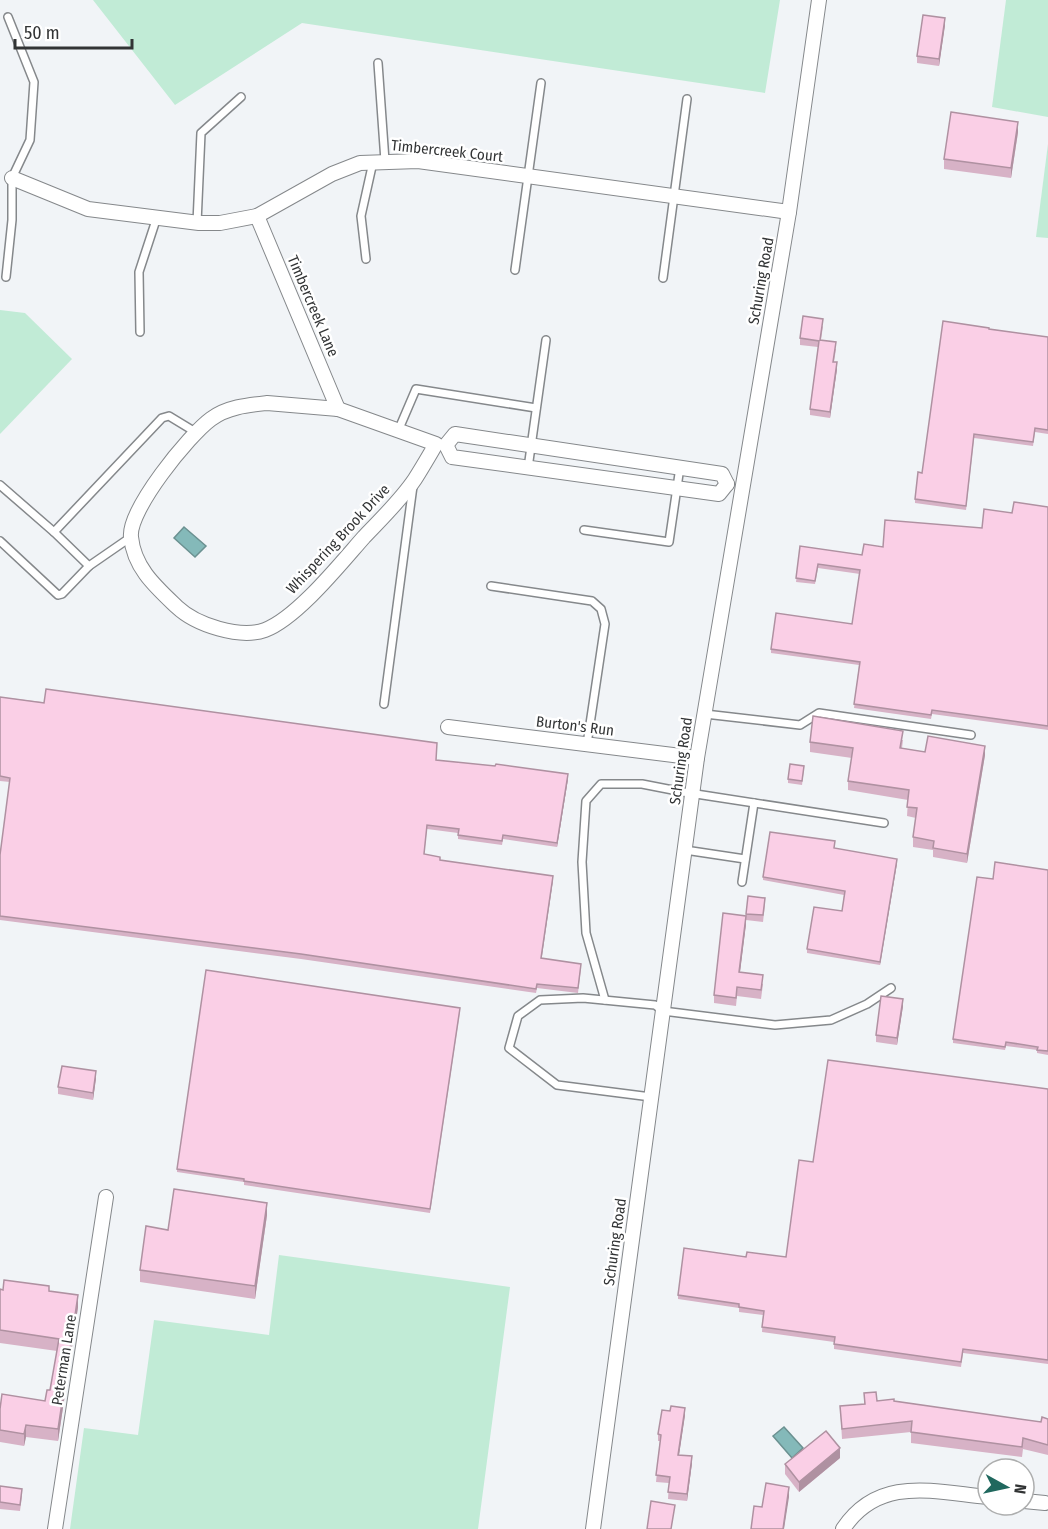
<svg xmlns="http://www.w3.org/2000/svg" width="1048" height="1529" viewBox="0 0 1048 1529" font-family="'Fira Sans Condensed',sans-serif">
  <rect width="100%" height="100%" fill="#f1f4f7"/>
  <g fill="#c1ebd6">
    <polygon points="93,0 780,0 765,93 302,23 175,105"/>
    <polygon points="1006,0 1048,0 1048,117 992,107"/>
    <polygon points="1048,144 1048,238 1036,237"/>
    <polygon points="0,310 25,313 72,359 0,434"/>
    <polygon points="279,1255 510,1287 478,1529 70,1529 84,1428 138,1435 154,1320 269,1335"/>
  </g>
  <g fill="#84b9b9" stroke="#6b9191" stroke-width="1.5">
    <polygon points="184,527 206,546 195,557 174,538"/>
    <polygon points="784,1427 803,1448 792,1458 773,1436"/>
  </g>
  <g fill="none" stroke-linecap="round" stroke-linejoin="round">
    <defs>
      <g id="lane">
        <polyline points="378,63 385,161"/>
        <polyline points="197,223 201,133 241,97"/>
        <polyline points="366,259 361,216 373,162"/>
        <polyline points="515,270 541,83"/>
        <polyline points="6,277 12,220 12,178 30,140 34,82 8,17"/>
        <polyline points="663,278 687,99"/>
        <polyline points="140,332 139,272 157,217"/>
        <polyline points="398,431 416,389 536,408"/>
        <polyline points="528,468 546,340"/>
        <polyline points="0,485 54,532"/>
        <polyline points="584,530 669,542 680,467"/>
        <polyline points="131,537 89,566 54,532 162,418 169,416 197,433"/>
        <polyline points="0,541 58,595 62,594 89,566"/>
        <polyline points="491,586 592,601 601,609 605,624 587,744"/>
        <polyline points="384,704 413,486"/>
        <polyline points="705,714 800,725 819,713 971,735"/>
        <polyline points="685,850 745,859"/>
        <polyline points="742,882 754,803"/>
        <polyline points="605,1000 586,933 582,862 586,801 601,784 642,784 683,792 884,823"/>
        <polyline points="651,1097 557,1085 509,1048 518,1016 540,1000 583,998 655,1005 663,1011 775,1025 831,1020 867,1004 891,988"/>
      </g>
      <g id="street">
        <polyline points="12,178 88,209 199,223 220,223 257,216 332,174 360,163 418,161 789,212"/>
        <polyline points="257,216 338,409"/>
        <path d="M267,403l71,6 98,35c-7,12 -14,24 -21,35 -14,21 -34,40 -51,58 -23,26 -67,81 -99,93 -25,9 -69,-5 -88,-23 -21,-20 -43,-39 -46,-70 -3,-27 58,-102 80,-118 16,-12 37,-14 56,-16z"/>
        <polyline points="446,445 455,434 722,474 727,484"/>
        <polyline points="446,445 452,457 719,494 727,484"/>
        <polyline points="448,727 697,758"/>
        <polyline points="1024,1501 1045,1503"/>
        <polyline points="55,1529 106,1197"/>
        <polyline points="593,1529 697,758 789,212 819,0"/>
        <path d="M843,1529c36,-54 91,-37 145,-32"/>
      </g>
    </defs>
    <use href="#lane" stroke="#85888b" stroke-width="10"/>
    <use href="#street" stroke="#85888b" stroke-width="16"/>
    <use href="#lane" stroke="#fff" stroke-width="7"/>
    <use href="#street" stroke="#fff" stroke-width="14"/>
  </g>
  <g fill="#d7b2c6">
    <polygon points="945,25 939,66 917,63 917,56"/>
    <polygon points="1018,132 1011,178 944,169 944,159"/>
    <polygon points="823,326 821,340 836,349 834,362 837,369 830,418 810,415 810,409 818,347 800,345 800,338"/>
    <polygon points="989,329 1048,337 1048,434 1035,432 1033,446 974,438 966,510 915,503 915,499 922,473"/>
    <polygon points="1048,507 1048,730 932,714 931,719 854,708 859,665 771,653 771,649 852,624 860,574 818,568 815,584 796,582 800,546 862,555 883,547 982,528 1012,513"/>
    <polygon points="0,697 437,748 436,760 568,779 557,847 503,839 502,845 458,839 458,833 427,829 424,855 440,860 553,880 541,958 581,968 578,993 537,988 536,993 301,959 0,920 0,855 10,782 0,781"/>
    <polygon points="903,740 902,748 925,752 985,755 967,863 933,857 933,850 913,847 913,837 916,818 907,816 908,800 848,790 848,781 852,758 810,752 810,742"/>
    <polygon points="804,769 802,785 788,783 788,779"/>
    <polygon points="835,848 897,863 880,965 807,953 807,949 842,911 844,895 763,880 763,877"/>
    <polygon points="1048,870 1048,1055 1037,1053 1037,1050 1006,1046 1005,1050 953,1043 953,1039 993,879"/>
    <polygon points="765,904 763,922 746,920 746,914"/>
    <polygon points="746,924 740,972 763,984 761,999 737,996 736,1006 714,1003 714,995"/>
    <polygon points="903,1006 897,1045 876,1042 876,1035"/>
    <polygon points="460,1011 430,1213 244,1185 244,1182 177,1172 177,1169"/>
    <polygon points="96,1078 93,1100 58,1094 58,1087"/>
    <polygon points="1048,1089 1048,1364 963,1353 961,1367 834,1349 834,1342 762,1332 763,1315 739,1312 739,1308 678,1299 678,1295 746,1257 786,1257 813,1162"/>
    <polygon points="267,1215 255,1299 140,1282 140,1270 168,1230"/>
    <polygon points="0,1289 49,1291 78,1307 58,1441 26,1437 24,1446 0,1442 0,1409 45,1401 50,1390 57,1351 0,1343"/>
    <polygon points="864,1393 877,1401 894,1401 1041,1422 1048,1419 1048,1455 1023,1449 1022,1457 911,1443 911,1432 842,1439 840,1406 864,1404"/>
    <polygon points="685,1415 679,1455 692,1463 687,1501 668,1499 669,1483 656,1482 660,1441 658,1441 658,1434"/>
    <polygon points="840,1458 799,1492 785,1474 785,1464"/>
    <polygon points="0,1486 22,1496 20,1511 0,1509"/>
  </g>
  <g fill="#af91a1">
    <polygon points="945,18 945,25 939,66 939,59"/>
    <polygon points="1018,122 1018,132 1011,178 1011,168"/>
    <polygon points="837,362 837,369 830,418 830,412"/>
    <polygon points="985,746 985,755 967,863 967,854"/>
    <polygon points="568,774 568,779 557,847 557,843"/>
    <polygon points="897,859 897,863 880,965 880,962"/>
    <polygon points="553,876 553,880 541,963 541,958"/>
    <polygon points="746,916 746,924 739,980 739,972"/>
    <polygon points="903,999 903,1006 897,1045 897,1038"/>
    <polygon points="96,1071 96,1078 93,1100 93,1093"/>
    <polygon points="267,1203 267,1215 255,1299 255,1286"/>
    <polygon points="78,1295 78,1307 58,1441 58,1429"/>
    <polygon points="685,1408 685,1415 678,1462 678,1455"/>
    <polygon points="26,1425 26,1437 24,1446 24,1434"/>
    <polygon points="840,1448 840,1458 799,1492 799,1482"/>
    <polygon points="692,1456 692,1463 687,1501 687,1494"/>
    <polygon points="789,1487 789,1497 784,1529 783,1529"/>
  </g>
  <g fill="#facfe6" stroke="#af91a1" stroke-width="1.5">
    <polygon points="923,15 945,18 939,59 917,56"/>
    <polygon points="951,112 1018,122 1011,168 944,159"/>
    <polygon points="803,316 823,319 820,340 836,342 833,362 837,362 830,412 810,409 819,341 800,338"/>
    <polygon points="943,321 989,328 989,329 1048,337 1048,430 1035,428 1033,442 974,434 966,506 915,499 918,472 922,473"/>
    <polygon points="1014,502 1048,507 1048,726 932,710 931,715 854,704 860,662 771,649 776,613 852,624 860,570 818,564 815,581 796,578 800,546 862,555 864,544 883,547 885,520 982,528 984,509 1012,513"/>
    <polygon points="46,689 437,743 436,760 495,766 496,764 568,774 557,843 503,835 502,841 458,835 459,829 427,825 424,854 440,857 440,860 553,876 541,958 581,964 578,988 537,984 536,989 301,954 0,916 0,855 10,778 0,776 0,697 44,703"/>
    <polygon points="813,716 903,731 900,748 925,752 928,736 985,746 967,854 933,848 934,841 913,837 917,808 907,807 909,790 848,781 853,748 810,742"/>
    <polygon points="790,764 804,766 802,781 788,779"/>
    <polygon points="770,832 835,841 834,848 897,859 880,962 807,949 814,907 842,911 845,891 763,877"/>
    <polygon points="995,862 1048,870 1048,1051 1037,1050 1038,1047 1006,1042 1005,1047 953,1039 977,877 993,879"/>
    <polygon points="748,896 765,898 763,915 746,914"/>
    <polygon points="723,913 746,916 739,972 763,975 761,990 737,987 736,998 714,995"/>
    <polygon points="206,970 460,1008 430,1209 244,1181 244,1179 177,1169"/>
    <polygon points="881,996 903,999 897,1038 876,1035"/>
    <polygon points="828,1060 1048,1089 1048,1360 963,1349 961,1362 834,1344 835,1337 762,1327 764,1311 739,1307 739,1304 678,1295 684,1248 746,1257 747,1252 786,1257 799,1160 813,1162"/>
    <polygon points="62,1066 96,1071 93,1093 58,1087"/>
    <polygon points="174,1189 267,1203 255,1286 140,1270 146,1226 168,1230"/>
    <polygon points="4,1280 49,1286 49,1291 78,1295 58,1429 26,1425 24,1434 0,1430 0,1409 2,1394 45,1401 47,1390 50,1390 59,1339 0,1330 0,1289 3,1290"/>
    <polygon points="876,1392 877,1401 894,1399 894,1401 1041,1422 1042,1417 1048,1419 1048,1445 1023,1438 1022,1447 911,1432 912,1421 842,1429 840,1406 865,1404 864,1393"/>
    <polygon points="671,1406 685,1408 678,1455 692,1456 687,1494 668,1492 670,1477 656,1475 661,1435 658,1434 662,1410 670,1411"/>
    <polygon points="826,1431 840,1448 799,1482 785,1464"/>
    <polygon points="766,1483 789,1487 783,1529 751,1529 754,1506 762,1507"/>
    <polygon points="0,1486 22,1489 20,1505 0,1502"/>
    <polygon points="651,1501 675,1505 671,1529 647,1529"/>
  </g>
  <g text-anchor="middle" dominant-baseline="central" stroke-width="5" stroke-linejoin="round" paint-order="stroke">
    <g font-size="15" fill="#323435" stroke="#fff">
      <text transform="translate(447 151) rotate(6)">Timbercreek Court</text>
      <text transform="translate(761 281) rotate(-80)">Schuring Road</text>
      <text transform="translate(313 306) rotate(67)">Timbercreek Lane</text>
      <text transform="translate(338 539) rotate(-47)">Whispering Brook Drive</text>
      <text transform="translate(575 726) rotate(7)">Burton's Run</text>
      <text transform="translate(681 761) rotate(-82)">Schuring Road</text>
      <text transform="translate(615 1242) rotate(-82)">Schuring Road</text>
      <text transform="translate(64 1360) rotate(-81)">Peterman Lane</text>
    </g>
  </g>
  <g transform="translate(1006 1487) rotate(98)"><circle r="28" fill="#ffffff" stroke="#adaeae" stroke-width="1.5"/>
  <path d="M0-4.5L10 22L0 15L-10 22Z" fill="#20685e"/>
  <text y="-9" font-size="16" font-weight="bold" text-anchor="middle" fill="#323435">N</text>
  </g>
  <path d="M15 39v9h117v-9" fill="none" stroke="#323435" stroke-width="3"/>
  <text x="24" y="39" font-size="18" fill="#323435" stroke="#ffffff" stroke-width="4.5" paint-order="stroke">50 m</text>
</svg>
